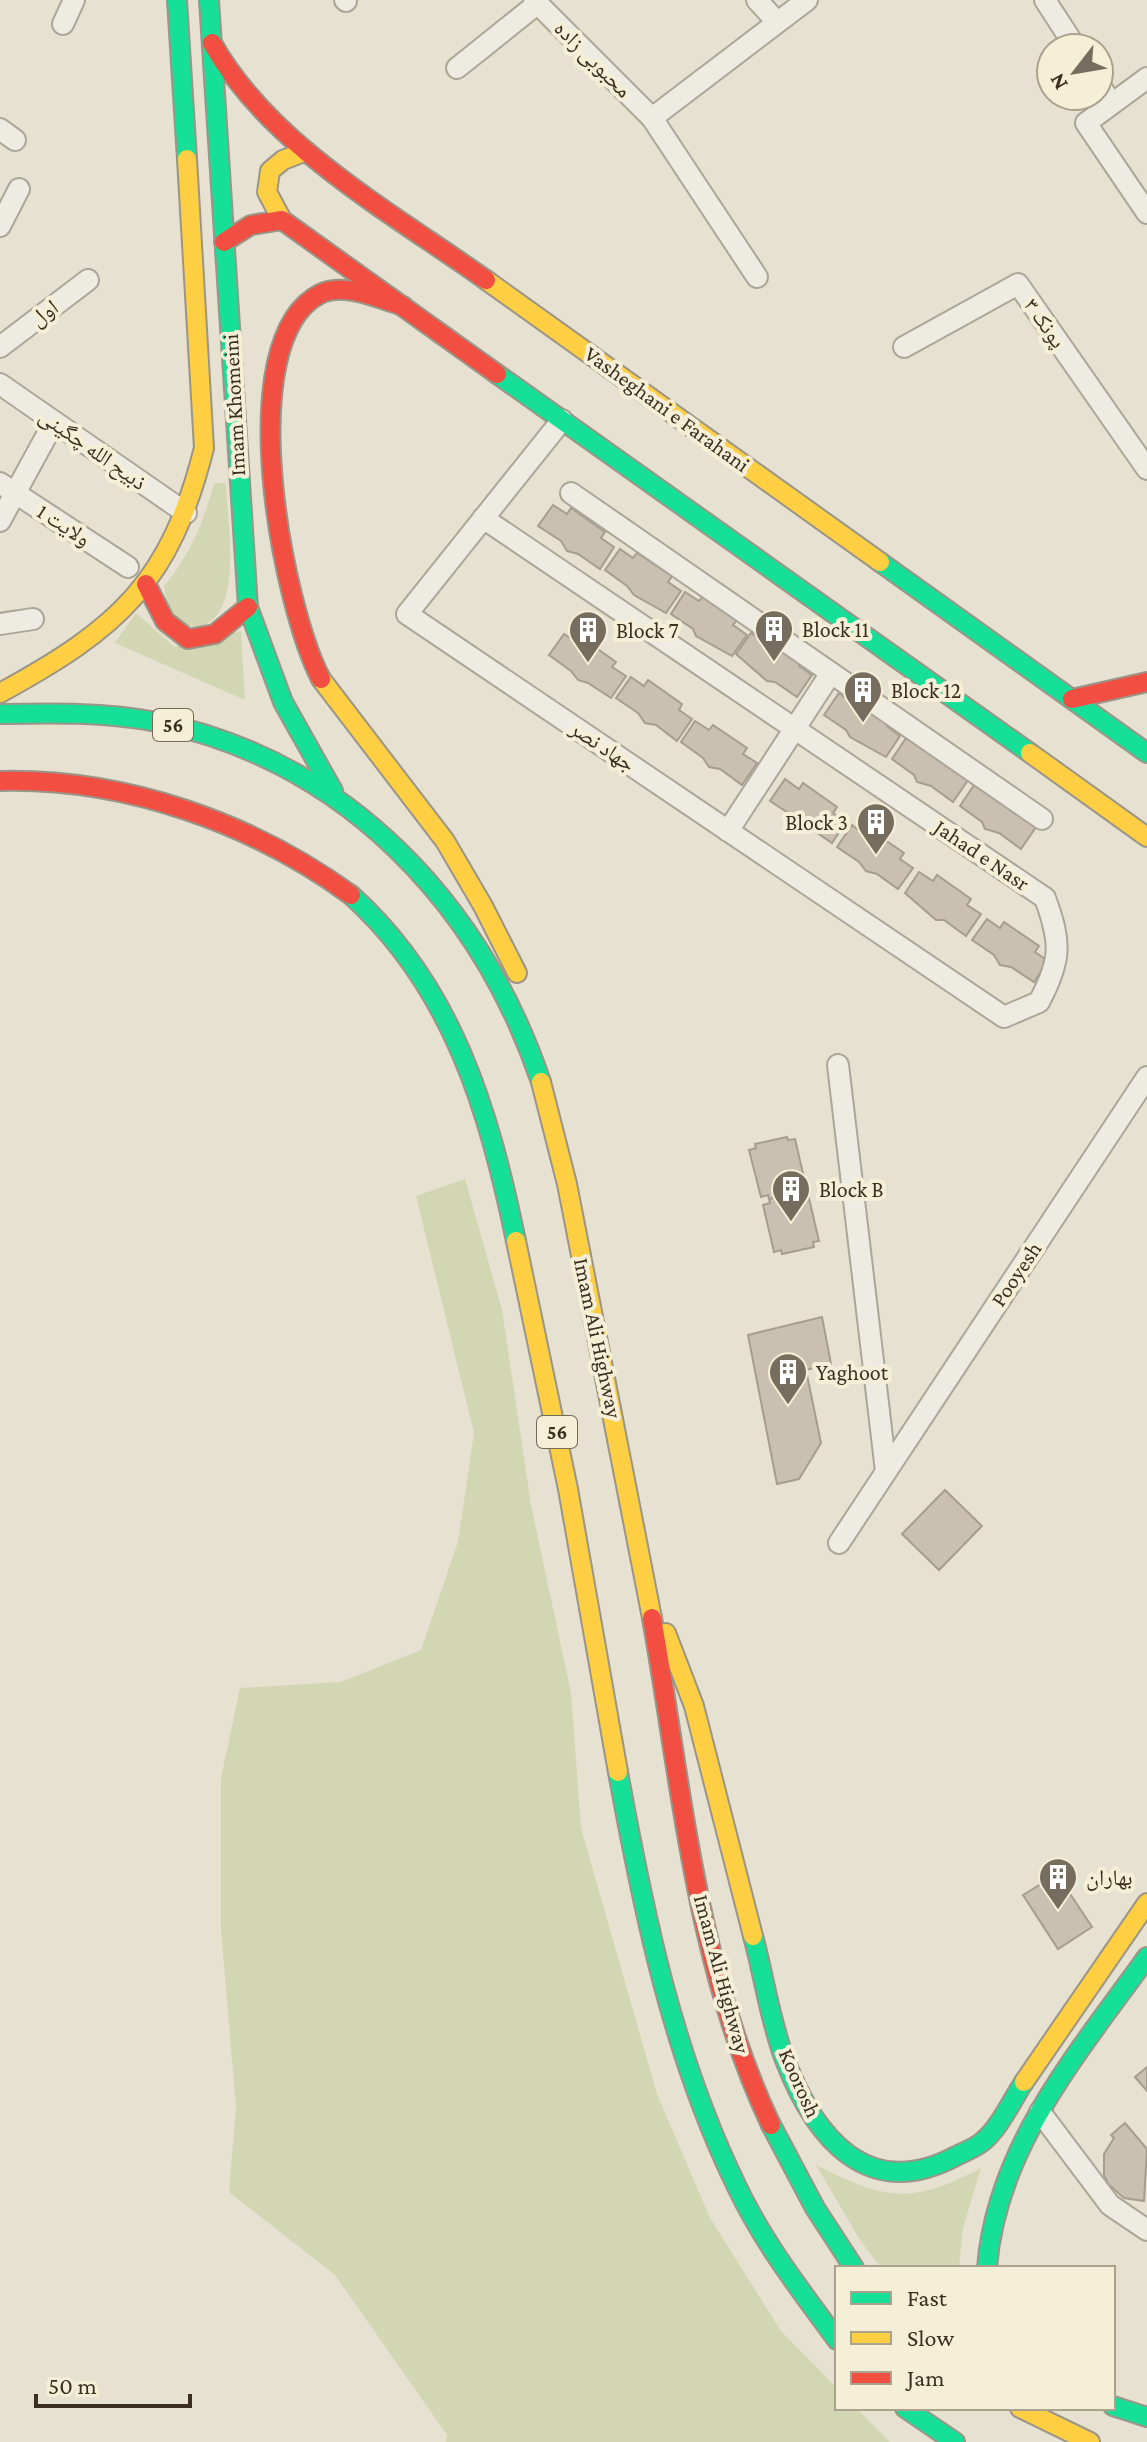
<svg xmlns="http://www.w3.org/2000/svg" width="1147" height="2442" viewBox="0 0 1147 2442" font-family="'Crimson Pro','Noto Naskh Arabic',serif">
  <rect width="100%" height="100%" fill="#e6e1d0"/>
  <g fill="#d3d6b3">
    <path d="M214,483h12c1,35 9,78 0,112 -13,49 -58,36 -62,-9 26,-30 40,-65 50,-103z"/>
    <polygon points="136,613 174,647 241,631 245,700 115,643"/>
    <polygon points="465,1179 502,1310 531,1505 571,1693 581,1828 657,2094 710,2218 781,2331 837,2388 837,2408 856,2408 890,2442 446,2442 447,2435 335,2275 229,2192 236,2107 221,1930 221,1778 240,1688 341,1682 421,1650 458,1542 474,1433 416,1196"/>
    <path d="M816,2165c69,35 96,40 165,3l-18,60 -4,40h-78l-21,-28z"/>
  </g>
  <g fill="#cac0b1" stroke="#a79d8f" stroke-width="2">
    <polygon points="553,505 567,514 571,508 605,532 601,538 614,547 600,569 578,554 567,551 561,541 538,526"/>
    <polygon points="620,549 633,558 637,553 672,576 668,582 681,591 666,613 634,595 627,586 605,570"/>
    <polygon points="685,592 699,601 703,596 737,620 733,625 747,635 732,656 696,636 693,629 671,614"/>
    <polygon points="751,633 764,642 768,637 802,660 799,666 812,675 797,697 775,682 767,681 736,654"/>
    <polygon points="564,634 578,643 582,638 616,662 612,667 626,676 611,698 588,683 578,680 571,671 549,655"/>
    <polygon points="631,677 644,686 648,680 682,704 679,710 692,719 677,741 656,725 645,723 638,713 616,698"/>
    <polygon points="839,693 852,703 857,697 891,721 887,726 900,736 886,757 850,737 846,730 824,715"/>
    <polygon points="695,721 709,730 713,725 747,748 743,754 757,763 742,785 720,769 709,767 703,758 681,742"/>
    <polygon points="906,738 920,747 924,742 958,765 954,771 968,780 953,802 931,786 917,782 914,775 892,759"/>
    <polygon points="785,779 799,789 803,783 837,807 833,813 846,822 832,843 810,828 799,826 793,816 770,801"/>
    <polygon points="974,785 988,794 992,789 1026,812 1022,818 1036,827 1021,849 999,833 985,829 982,822 960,806"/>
    <polygon points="852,825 865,835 869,829 904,853 900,859 913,868 898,889 877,874 866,871 859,862 837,847"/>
    <polygon points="919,872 933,881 937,875 971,899 967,905 981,914 966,936 944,920 936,920 905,893"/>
    <polygon points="987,919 1000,928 1004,922 1039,946 1035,952 1048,961 1034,982 1011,967 1000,965 994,955 972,940"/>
    <polygon points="787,1137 788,1140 795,1139 806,1186 799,1187 800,1192 769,1199 768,1195 761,1197 749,1150 756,1148 755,1144"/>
    <polygon points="800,1192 801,1195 808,1194 819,1241 813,1242 814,1247 782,1254 781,1250 774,1252 763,1205 770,1203 769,1199"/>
    <polygon points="822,1317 831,1364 806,1370 821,1443 799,1479 777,1484 748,1335"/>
    <polygon points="945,1490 982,1526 939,1570 902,1534"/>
    <polygon points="1057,1874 1092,1927 1058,1949 1023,1895"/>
    <polygon points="1147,2067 1147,2091 1135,2077"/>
    <polygon points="1125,2123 1147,2149 1144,2201 1124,2198 1108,2184 1104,2175 1104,2154 1114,2138 1111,2135"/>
  </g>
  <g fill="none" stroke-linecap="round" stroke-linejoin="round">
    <defs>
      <g id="street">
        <polyline points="345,0 346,1"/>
        <polyline points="534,0 652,118 757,277"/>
        <polyline points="757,0 777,22"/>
        <polyline points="1045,0 1076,48"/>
        <polyline points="63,24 74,0"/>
        <polyline points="457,68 537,4"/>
        <polyline points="1147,78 1086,123 1147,213"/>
        <polyline points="1099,84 1111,103"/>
        <polyline points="652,118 807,0"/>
        <polyline points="0,129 15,140"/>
        <polyline points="0,226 19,189"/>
        <polyline points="0,347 88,280"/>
        <polyline points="904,347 1018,284 1147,469"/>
        <polyline points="0,384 186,513"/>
        <polyline points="0,483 128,567"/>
        <polyline points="571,493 1042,819"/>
        <path d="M483,518l562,380c16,44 17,61 -6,104l-35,15 -597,-403 155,-194"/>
        <polyline points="0,521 54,422"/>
        <polyline points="0,624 33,619"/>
        <polyline points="728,831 831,673"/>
        <polyline points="838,1065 886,1471"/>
        <polyline points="839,1543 1147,1077"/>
        <polyline points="1040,2112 1110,2205 1147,2230"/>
      </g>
      <g id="fast">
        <polyline points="177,0 187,159"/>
        <polyline points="209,0 248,607 283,702 333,791"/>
        <polyline points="497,374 1030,753"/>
        <polyline points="880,562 1147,753"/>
        <path d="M0,714c52,-1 105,-2 157,8 189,39 323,181 384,360"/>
        <path d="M351,895c102,92 138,216 165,346"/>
        <path d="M618,1772c26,143 55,284 119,415 26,55 64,104 100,153"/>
        <path d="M753,1936c11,40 17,85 32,124 30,78 83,143 171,96 8,-4 19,-8 26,-14 17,-13 30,-42 42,-60"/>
        <polyline points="771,2125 815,2208 854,2268"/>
        <path d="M987,2268c9,-121 92,-216 160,-311"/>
        <polyline points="1113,2406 1147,2417"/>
        <polyline points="905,2408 955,2442"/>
      </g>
      <g id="slow">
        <polyline points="282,220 267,192 270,171 283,160 306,151"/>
        <polyline points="486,280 880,562"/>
        <polyline points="321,679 445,841 483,906 517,973"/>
        <path d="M0,693c119,-65 170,-110 204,-245l-17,-289"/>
        <polyline points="1030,753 1147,837"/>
        <polyline points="541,1082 567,1184 652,1618"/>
        <polyline points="516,1241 568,1489 618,1772"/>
        <polyline points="666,1633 694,1706 753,1936"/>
        <polyline points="1024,2082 1147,1903"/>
        <polyline points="1020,2408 1090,2442"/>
      </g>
      <g id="jam">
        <path d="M212,43c57,102 180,170 274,237"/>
        <polyline points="224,242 251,225 282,220 497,374"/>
        <polyline points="146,584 165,621 188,639 215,634 248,607"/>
        <path d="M321,679c-38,-72 -91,-339 -1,-385 24,-12 60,5 83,12"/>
        <polyline points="1072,699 1147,682"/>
        <path d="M0,781c124,-3 251,41 351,114"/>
        <path d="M652,1618c30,170 44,349 119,507"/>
      </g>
    </defs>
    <use href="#street" stroke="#aca698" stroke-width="24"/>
    <use href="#fast" stroke="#9b9588" stroke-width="22"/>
    <use href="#slow" stroke="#9b9588" stroke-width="22"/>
    <use href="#jam" stroke="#9b9588" stroke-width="22"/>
    <use href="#street" stroke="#eeebe2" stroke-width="20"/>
    <use href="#fast" stroke="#16e098" stroke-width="18"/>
    <use href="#slow" stroke="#ffcf43" stroke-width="18"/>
    <use href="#jam" stroke="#f24e42" stroke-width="18"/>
  </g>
  <defs>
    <symbol id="building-pin" viewBox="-11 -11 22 30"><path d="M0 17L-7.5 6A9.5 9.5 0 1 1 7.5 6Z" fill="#776d5e" stroke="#f6efd7"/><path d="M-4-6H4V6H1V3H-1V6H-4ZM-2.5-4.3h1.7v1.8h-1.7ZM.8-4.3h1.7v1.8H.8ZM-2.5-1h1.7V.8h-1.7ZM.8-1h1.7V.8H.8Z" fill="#fff"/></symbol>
  </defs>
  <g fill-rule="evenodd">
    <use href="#building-pin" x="752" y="607" width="44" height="60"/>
    <use href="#building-pin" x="566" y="608" width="44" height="60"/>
    <use href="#building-pin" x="841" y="668" width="44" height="60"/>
    <use href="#building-pin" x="854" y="800" width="44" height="60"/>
    <use href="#building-pin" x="769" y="1167" width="44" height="60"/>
    <use href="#building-pin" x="766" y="1350" width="44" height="60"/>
    <use href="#building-pin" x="1036" y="1855" width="44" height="60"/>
  </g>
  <g text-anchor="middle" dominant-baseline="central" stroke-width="8" stroke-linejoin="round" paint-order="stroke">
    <g fill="#f6efd7" stroke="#736957" stroke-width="2">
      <rect x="153" y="709" width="40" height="32" rx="6"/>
      <rect x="537" y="1416" width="40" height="32" rx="6"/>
    </g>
    <g font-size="20" font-weight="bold" fill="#3b2f20">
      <text x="173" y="725">56</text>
      <text x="557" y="1432">56</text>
    </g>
    <g font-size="22" fill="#3b2f20" stroke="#f6efd7">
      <text transform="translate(593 59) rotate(45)">محبوبی زاده</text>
      <text transform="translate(44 313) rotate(-37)">اول</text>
      <text transform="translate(1045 323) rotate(55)">پونک ۳</text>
      <text transform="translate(234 405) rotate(-93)">Imam Khomeini</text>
      <text transform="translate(667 409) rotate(36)">Vasheghani e Farahani</text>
      <text transform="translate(93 449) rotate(35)">ذبیح الله چگینی</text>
      <text transform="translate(64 525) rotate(33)">ولایت 1</text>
      <text transform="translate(603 746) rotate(34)">جهاد نصر</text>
      <text transform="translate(982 855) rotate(34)">Jahad e Nasr</text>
      <text transform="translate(1016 1274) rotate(-56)">Pooyesh</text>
      <text transform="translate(598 1338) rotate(78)">Imam Ali Highway</text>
      <text transform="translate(722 1974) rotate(75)">Imam Ali Highway</text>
      <text transform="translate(800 2083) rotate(66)">Koorosh</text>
    </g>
    <g font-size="22" fill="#3b2f20" stroke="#f6efd7" text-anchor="start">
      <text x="802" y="629">Block 11</text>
      <text x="616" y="630">Block 7</text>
      <text x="891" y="690">Block 12</text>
      <text x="848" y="822" text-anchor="end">Block 3</text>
      <text x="819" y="1189">Block B</text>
      <text x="816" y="1372">Yaghoot</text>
      <text x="1086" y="1877">بهاران</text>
    </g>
  </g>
  <rect x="835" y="2266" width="280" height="144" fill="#f6efd7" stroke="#aba28e" stroke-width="2"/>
  <rect x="851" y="2292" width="40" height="12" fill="#16e098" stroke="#aba28e" stroke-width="2"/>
  <text x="907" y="2306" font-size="24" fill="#3b2f20">Fast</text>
  <rect x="851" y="2332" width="40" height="12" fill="#ffcf43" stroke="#aba28e" stroke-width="2"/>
  <text x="907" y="2346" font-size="24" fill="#3b2f20">Slow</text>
  <rect x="851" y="2372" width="40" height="12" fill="#f24e42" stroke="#aba28e" stroke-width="2"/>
  <text x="907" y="2386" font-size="24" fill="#3b2f20">Jam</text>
  <g transform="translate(1075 72) rotate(239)"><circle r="38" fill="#f6efd7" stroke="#aba28e" stroke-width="2"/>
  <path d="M0-6L14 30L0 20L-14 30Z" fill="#776d5e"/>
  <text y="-12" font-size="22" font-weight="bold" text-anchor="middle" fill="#3b2f20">N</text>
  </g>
  <path d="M36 2394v12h154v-12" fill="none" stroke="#3b2f20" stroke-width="4"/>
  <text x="48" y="2394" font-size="24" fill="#3b2f20" stroke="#f6efd7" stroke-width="6" paint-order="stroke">50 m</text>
</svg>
